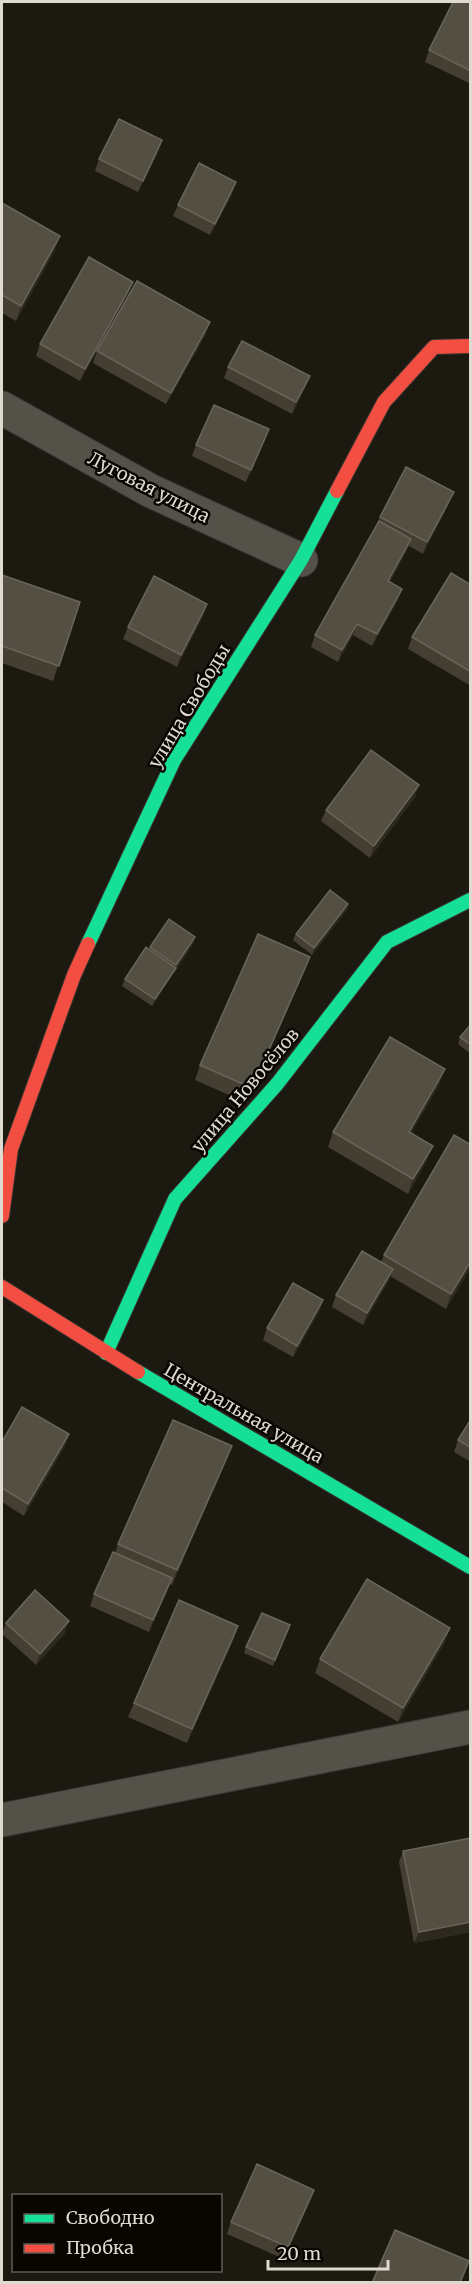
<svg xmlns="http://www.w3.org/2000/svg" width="472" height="2284" viewBox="0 0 472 2284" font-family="Merriweather,serif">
  <rect width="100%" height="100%" fill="#1c1910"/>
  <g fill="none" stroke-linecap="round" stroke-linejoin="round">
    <defs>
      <g id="street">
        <polyline points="2,408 151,491 301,560"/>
        <polyline points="2,1820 470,1727"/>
      </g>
      <g id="fast">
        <polyline points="88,944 174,760 301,560 337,491"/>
        <polyline points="106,1353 175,1199 277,1084 387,942 470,900"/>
        <polyline points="138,1372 470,1567"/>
      </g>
      <g id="jam">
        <polyline points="337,491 384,402 434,347 470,346"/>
        <polyline points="2,1216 11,1149 74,975 88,944"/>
        <polyline points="2,1287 138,1372"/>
      </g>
    </defs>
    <use href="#street" stroke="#35342d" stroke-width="35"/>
    <use href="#fast" stroke="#35342d" stroke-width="16"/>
    <use href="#jam" stroke="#35342d" stroke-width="16"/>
    <use href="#street" stroke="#545149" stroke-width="33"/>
    <use href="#fast" stroke="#16e098" stroke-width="14"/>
    <use href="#jam" stroke="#f24e42" stroke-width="14"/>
  </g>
  <g fill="#443f32">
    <polygon points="471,2 471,84 425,62 429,50"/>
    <polygon points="162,140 158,152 138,192 95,171 99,159"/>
    <polygon points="236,182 232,194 210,235 173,216 178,205"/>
    <polygon points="2,203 55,250 16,321 2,313"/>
    <polygon points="129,293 80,381 36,356 40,344"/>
    <polygon points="206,334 166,404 93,363 97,351"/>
    <polygon points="228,367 310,376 305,388 292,414 224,378"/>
    <polygon points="269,429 246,482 192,456 196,445"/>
    <polygon points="449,503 423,554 409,546 390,582 398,600 372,646 353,635 338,662 311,647 315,635 376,526 380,517"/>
    <polygon points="2,575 80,602 53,681 2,663"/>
    <polygon points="471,585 471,686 408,649 412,637"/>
    <polygon points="207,604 203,616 177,667 123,639 128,627"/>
    <polygon points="419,785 415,797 370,858 321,821 326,810"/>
    <polygon points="348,904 346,911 312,955 293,940 296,934"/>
    <polygon points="195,937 193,944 152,1006 122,986 125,979 150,950 150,947"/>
    <polygon points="304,971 247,1103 195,1080 200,1065"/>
    <polygon points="471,1024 471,1054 458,1044 460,1037"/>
    <polygon points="440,1083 411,1133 427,1160 408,1194 328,1147 333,1132"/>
    <polygon points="471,1145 471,1267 446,1309 390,1276 389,1280 363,1325 332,1307 336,1295 381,1262 384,1255"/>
    <polygon points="323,1300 319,1312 293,1357 263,1340 267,1328"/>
    <polygon points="471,1419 471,1462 454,1452 458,1440"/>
    <polygon points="69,1434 65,1446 24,1516 2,1502 2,1442"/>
    <polygon points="226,1461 172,1585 170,1584 149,1632 90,1606 94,1594 115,1553 118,1544"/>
    <polygon points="6,1623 65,1633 36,1665 2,1634"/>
    <polygon points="290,1625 273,1666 244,1653 246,1647"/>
    <polygon points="238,1626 233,1641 187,1743 128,1717 134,1703"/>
    <polygon points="445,1642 398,1722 315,1673 320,1659"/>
    <polygon points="471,1838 471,1932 414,1943 399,1862 403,1851"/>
    <polygon points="310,2201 284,2259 227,2234 231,2222"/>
  </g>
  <g fill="#2d291d">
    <polygon points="162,140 158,152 138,192 143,181"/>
    <polygon points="236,182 232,194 210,235 215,224"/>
    <polygon points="60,236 55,250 16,321 21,306"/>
    <polygon points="133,282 129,293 80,381 85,369"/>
    <polygon points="210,322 206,334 166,404 171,393"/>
    <polygon points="310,376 305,388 292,414 296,402"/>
    <polygon points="269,429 265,441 246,482 251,470"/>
    <polygon points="454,492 449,503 423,554 427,542"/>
    <polygon points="411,539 407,551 384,592 388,581"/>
    <polygon points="402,589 398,600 372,646 377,634"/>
    <polygon points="207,604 203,616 177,667 181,655"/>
    <polygon points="357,624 353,635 338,662 342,650"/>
    <polygon points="419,785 415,797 370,858 374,846"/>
    <polygon points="348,904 346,911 312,955 314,948"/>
    <polygon points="195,937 193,944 152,1006 155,999"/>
    <polygon points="310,957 304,971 247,1103 252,1088"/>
    <polygon points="445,1069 440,1083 403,1146 409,1132"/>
    <polygon points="433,1146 427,1160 408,1194 413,1179"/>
    <polygon points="471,1261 471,1267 446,1309 451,1294"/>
    <polygon points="393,1269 389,1280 363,1325 367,1313"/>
    <polygon points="323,1300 319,1312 293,1357 297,1346"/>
    <polygon points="69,1434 65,1446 24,1516 28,1504"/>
    <polygon points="232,1446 226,1461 172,1585 177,1570"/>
    <polygon points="172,1578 168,1590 149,1632 153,1620"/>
    <polygon points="69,1621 65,1633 36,1665 40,1654"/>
    <polygon points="238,1626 233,1641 187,1743 192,1729"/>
    <polygon points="450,1628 445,1642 398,1722 403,1708"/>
    <polygon points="471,1922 471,1932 414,1943 419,1932"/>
    <polygon points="314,2190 310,2201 284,2259 288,2247"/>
  </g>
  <g fill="#544f43" stroke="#6a6559" stroke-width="1.5">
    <polygon points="453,2 471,2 471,71 429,50"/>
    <polygon points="119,119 162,140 143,181 99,159"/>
    <polygon points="199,163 236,182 215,224 178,205"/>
    <polygon points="2,203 60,236 21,306 2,295"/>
    <polygon points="89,257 133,282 85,369 40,344"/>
    <polygon points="137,281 210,322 171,393 97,351"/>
    <polygon points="242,341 310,376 296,402 228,367"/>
    <polygon points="214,405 269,429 251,470 196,445"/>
    <polygon points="406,467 454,492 427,542 380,517"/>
    <polygon points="379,521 411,539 388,581 402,589 377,634 357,624 342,650 315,635"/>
    <polygon points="451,573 471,585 471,672 412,637"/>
    <polygon points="2,575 80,602 59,666 2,646"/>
    <polygon points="154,576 207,604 181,655 128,627"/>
    <polygon points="371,750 419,785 374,846 326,810"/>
    <polygon points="330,890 348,904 314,948 296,934"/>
    <polygon points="169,919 195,937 176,965 150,947"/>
    <polygon points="258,934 310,957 252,1088 200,1065"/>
    <polygon points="146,947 176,968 155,999 125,979"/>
    <polygon points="471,1024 471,1045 460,1037"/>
    <polygon points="390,1037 445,1069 409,1132 433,1146 413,1179 333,1132"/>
    <polygon points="454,1135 471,1145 471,1261 451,1294 384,1255"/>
    <polygon points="362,1251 393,1269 367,1313 336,1295"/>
    <polygon points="293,1283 323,1300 297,1346 267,1328"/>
    <polygon points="22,1407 69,1434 28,1504 2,1488 2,1442"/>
    <polygon points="471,1419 471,1448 458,1440"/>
    <polygon points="173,1420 232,1446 177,1570 118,1544"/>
    <polygon points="113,1552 172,1578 153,1620 94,1594"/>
    <polygon points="367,1579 450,1628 403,1708 320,1659"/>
    <polygon points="35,1590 69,1621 40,1654 6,1623"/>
    <polygon points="179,1600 238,1626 192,1729 134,1703"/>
    <polygon points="262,1613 290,1625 275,1660 246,1647"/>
    <polygon points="471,1838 471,1922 419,1932 403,1851"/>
    <polygon points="257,2164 314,2190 288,2247 231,2222"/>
    <polygon points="395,2230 469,2261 460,2283 372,2283"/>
  </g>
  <g text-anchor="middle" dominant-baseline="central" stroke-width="5" stroke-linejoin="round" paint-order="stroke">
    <g font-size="18" fill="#dfdad0" stroke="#090602">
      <text transform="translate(149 487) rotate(27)">Луговая улица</text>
      <text transform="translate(189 706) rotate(-59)">улица Свободы</text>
      <text transform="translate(245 1090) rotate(-50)">улица Новосёлов</text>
      <text transform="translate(244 1413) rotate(30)">Центральная улица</text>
    </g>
  </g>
  <rect width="472" height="2284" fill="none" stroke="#dfdad0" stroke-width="6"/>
  <rect x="12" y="2194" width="210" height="78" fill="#090602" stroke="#5f5b54" stroke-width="1.5"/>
  <rect x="24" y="2214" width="30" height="9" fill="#16e098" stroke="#5f5b54" stroke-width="1.5"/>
  <text x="66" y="2224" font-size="18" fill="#dfdad0">Свободно</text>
  <rect x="24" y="2244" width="30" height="9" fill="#f24e42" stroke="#5f5b54" stroke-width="1.5"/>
  <text x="66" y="2254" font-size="18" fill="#dfdad0">Пробка</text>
  <path d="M268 2260v9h120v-9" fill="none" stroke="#dfdad0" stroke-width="3"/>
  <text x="277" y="2260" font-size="18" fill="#dfdad0" stroke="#090602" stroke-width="4.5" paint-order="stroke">20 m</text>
</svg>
